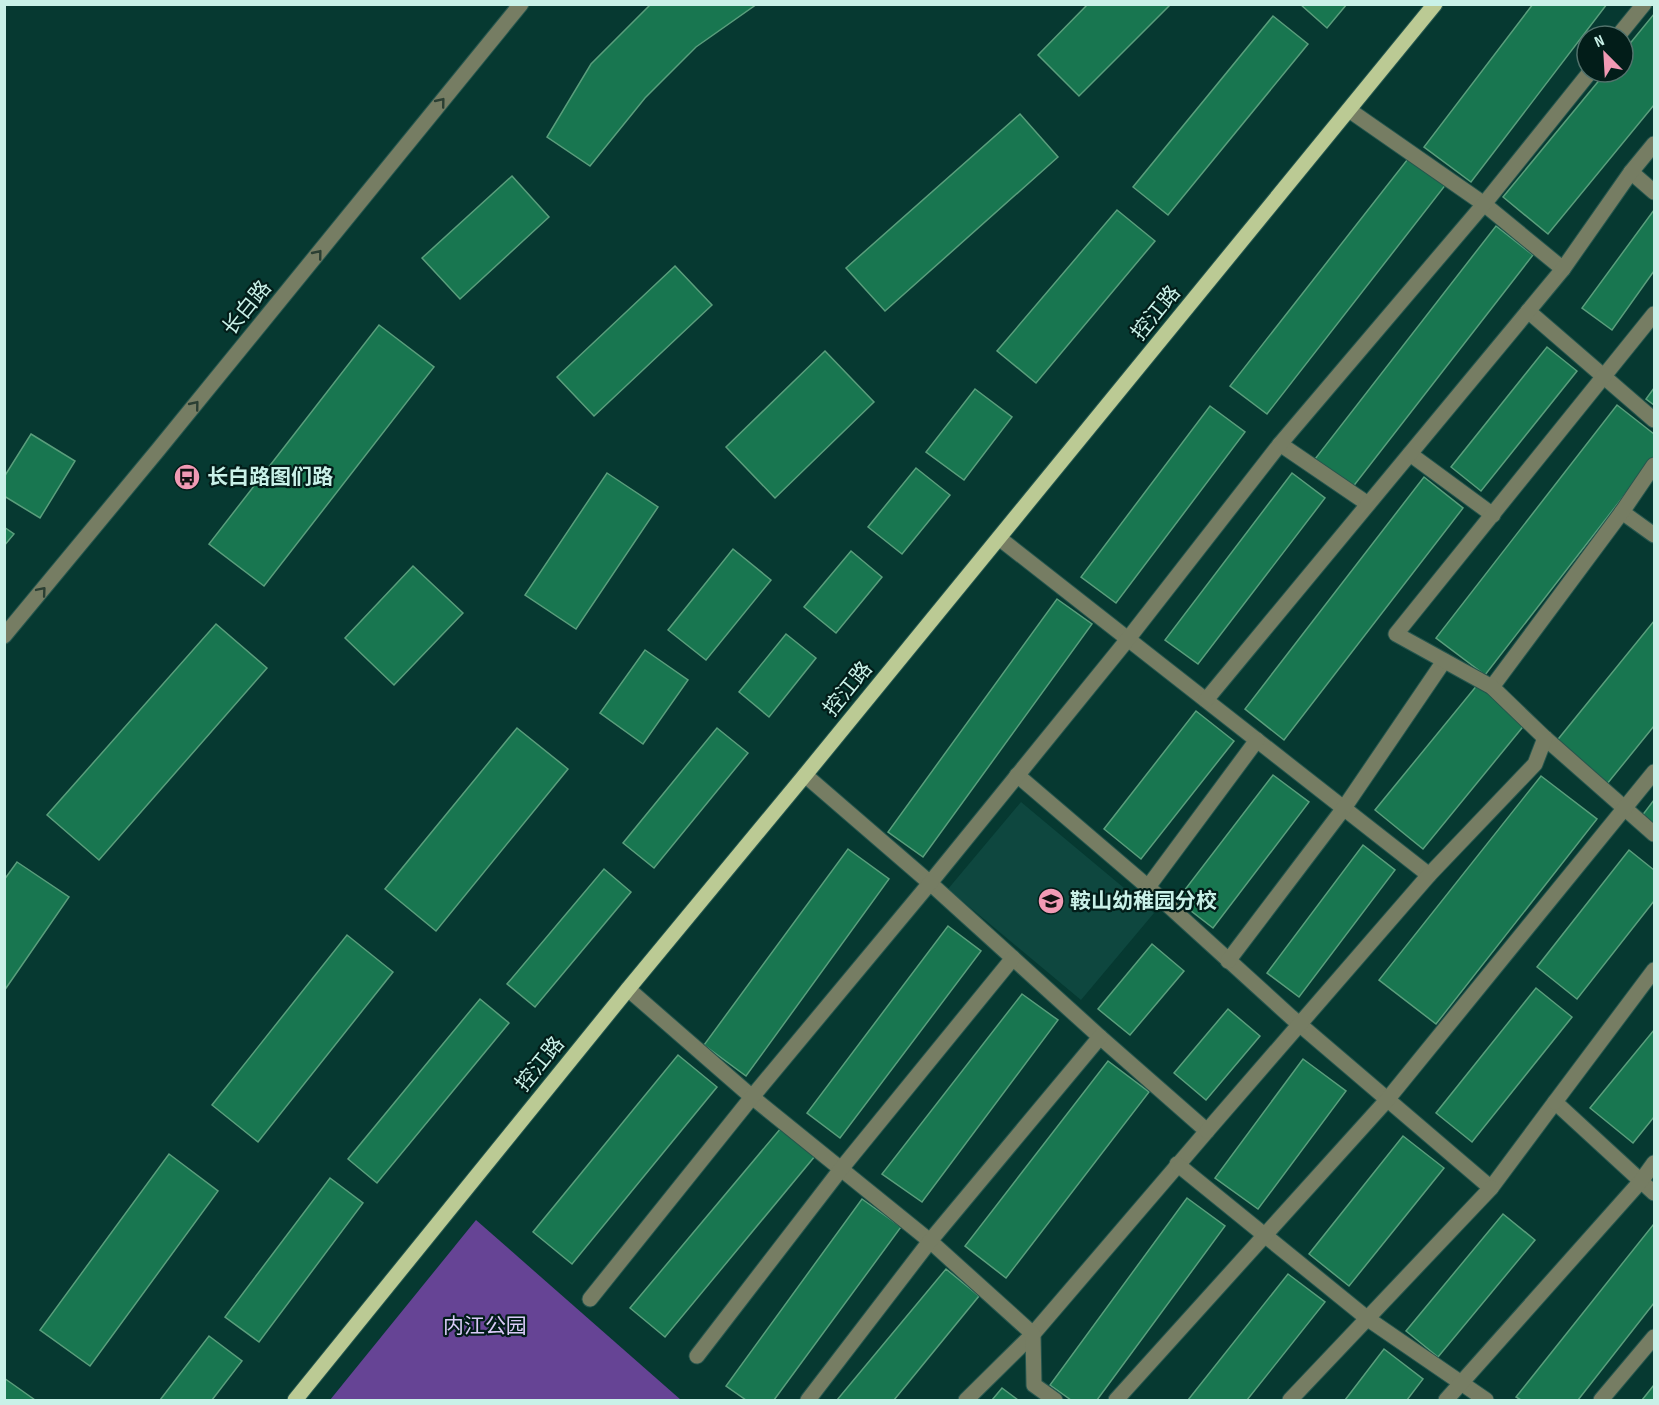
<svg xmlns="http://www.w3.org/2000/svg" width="1659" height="1405" viewBox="0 0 1659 1405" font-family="'Sofia Sans Condensed','Noto Sans SC',sans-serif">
  <rect width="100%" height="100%" fill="#063931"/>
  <polygon fill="#0e473f" points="1021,802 1154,913 1081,1000 948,889"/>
  <polygon fill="#664495" points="476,1220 681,1400 330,1400"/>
  <g fill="#187650" stroke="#5a9e7c" stroke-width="1.5">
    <polygon points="651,4 757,4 696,47 645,98 590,166 547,137 591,64"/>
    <polygon points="1088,4 1171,4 1079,96 1038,55"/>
    <polygon points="1300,4 1347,4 1327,28"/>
    <polygon points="1533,4 1607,4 1471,182 1424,147"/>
    <polygon points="1654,14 1654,105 1548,234 1503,197 1606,72 1623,72 1623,52"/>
    <polygon points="1273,16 1308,44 1168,215 1133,187"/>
    <polygon points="1020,114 1058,157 885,311 846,268"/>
    <polygon points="1411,155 1447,183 1267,414 1230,386"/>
    <polygon points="512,176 549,217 460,299 422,258"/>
    <polygon points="1117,210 1155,241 1036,383 997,351"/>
    <polygon points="1654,210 1654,271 1612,330 1582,308"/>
    <polygon points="1496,226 1533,255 1352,488 1315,459"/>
    <polygon points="675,266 712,305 594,416 557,377"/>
    <polygon points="379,325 434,367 264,586 209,544"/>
    <polygon points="1547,347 1577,371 1481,491 1451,467"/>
    <polygon points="825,351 874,402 775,498 726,447"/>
    <polygon points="1654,388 1654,405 1646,399"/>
    <polygon points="975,389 1012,417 964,480 926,452"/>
    <polygon points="1617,405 1654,434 1654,457 1485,675 1436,638"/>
    <polygon points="1210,406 1245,432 1116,603 1081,577"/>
    <polygon points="31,434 75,461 40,518 4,496 4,477"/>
    <polygon points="916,468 950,495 902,554 868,527"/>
    <polygon points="607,473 658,507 576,629 525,595"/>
    <polygon points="1292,473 1325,498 1198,664 1165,640"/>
    <polygon points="1424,477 1463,508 1284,740 1245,709"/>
    <polygon points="4,527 14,534 4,546"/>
    <polygon points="733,549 771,580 706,660 668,630"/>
    <polygon points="851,551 882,577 836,633 804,607"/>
    <polygon points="413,566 463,613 394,685 345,638"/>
    <polygon points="1057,599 1092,624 923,857 888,832"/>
    <polygon points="1654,621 1654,726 1607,784 1555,743"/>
    <polygon points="216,624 267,668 99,860 47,815"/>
    <polygon points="786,634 816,658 769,717 739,692"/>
    <polygon points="645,650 688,680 643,744 600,713"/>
    <polygon points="1478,684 1526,723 1423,849 1375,810"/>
    <polygon points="1196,711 1234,741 1141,859 1104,829"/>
    <polygon points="517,728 568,769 436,931 385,889"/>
    <polygon points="717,728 748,753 654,868 623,843"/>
    <polygon points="1273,775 1309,802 1213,928 1177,900"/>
    <polygon points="1541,776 1597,819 1436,1024 1379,980"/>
    <polygon points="1654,800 1654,827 1641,817"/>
    <polygon points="1363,845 1395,870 1299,997 1267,973"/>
    <polygon points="848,849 889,879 746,1076 704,1045"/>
    <polygon points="1629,850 1654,870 1654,901 1577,999 1537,967"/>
    <polygon points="17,862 69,897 4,991 4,880"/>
    <polygon points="604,869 631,892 535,1007 507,984"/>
    <polygon points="948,926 981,951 840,1138 807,1113"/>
    <polygon points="347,935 393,972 258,1142 212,1105"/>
    <polygon points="1152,944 1184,971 1130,1035 1098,1009"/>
    <polygon points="1536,988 1572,1017 1472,1142 1436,1113"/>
    <polygon points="1022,994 1058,1020 922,1202 882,1174"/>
    <polygon points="480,999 509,1023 377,1183 348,1159"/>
    <polygon points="1228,1009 1260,1036 1206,1100 1174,1073"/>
    <polygon points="1654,1030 1654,1117 1633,1143 1590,1108"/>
    <polygon points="678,1055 717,1087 572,1264 533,1232"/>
    <polygon points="1303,1059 1346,1091 1258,1209 1215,1178"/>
    <polygon points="1108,1061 1149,1092 1006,1278 965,1246"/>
    <polygon points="781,1128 815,1156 665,1337 630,1308"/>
    <polygon points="1403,1136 1444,1168 1349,1286 1309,1254"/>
    <polygon points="169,1154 218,1191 90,1366 40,1330"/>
    <polygon points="330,1178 363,1203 259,1342 225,1317"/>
    <polygon points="1187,1198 1225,1226 1097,1400 1071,1400 1050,1385"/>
    <polygon points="862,1199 901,1227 774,1400 746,1400 726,1386"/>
    <polygon points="1503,1214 1535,1240 1438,1357 1406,1331"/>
    <polygon points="1653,1225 1654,1226 1654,1303 1578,1400 1521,1400 1516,1397"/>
    <polygon points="946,1269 979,1296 894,1400 837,1400"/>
    <polygon points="1288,1274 1325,1302 1247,1400 1188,1400"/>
    <polygon points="209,1336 242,1361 212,1400 160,1400"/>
    <polygon points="1384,1349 1423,1379 1407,1400 1345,1400"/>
    <polygon points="4,1378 35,1400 4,1400"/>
    <polygon points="1654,1385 1654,1400 1642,1400"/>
    <polygon points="1002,1388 1018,1400 992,1400"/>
  </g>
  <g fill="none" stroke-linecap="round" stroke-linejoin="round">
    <defs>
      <g id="minor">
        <polyline points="1618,36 1644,4"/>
        <polyline points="1349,110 1484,204 1563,269"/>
        <polyline points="1631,172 1654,192"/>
        <polyline points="1528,311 1654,420"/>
        <polyline points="1280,444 1368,504"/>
        <polyline points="1410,454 1493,515"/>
        <polyline points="1622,512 1654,535"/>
        <polyline points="999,538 1429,875"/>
        <polyline points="4,636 158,450 521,4"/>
        <polyline points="1492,687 1622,512 1654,465"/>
        <polyline points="1206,700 1563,269 1631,172 1654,144"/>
        <polyline points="1545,738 1654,834"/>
        <polyline points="805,775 930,883 1100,1037 1207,1131 1033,1334 966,1400"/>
        <polyline points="1017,775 1148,887 1291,1017 1491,1188 1555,1102 1654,1193"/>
        <polyline points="1148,887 1257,740"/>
        <polyline points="1228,961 1344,808 1444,661"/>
        <polyline points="628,989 752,1097 930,1241 1033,1334 1034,1385 1055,1400"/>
        <polyline points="1555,1102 1654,970"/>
        <polyline points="1207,1131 1429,875 1535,764 1545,738 1492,687 1396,634 1654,314"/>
        <polyline points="1177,1164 1368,1319 1486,1400"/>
        <polyline points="590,1299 752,1097 930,883 1128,639 1280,444 1484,204 1590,72"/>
        <polyline points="697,1356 841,1169 1013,958"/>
        <polyline points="808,1400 930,1241 1100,1037"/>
        <polyline points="1116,1400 1387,1100 1654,772"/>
        <polyline points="1290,1400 1491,1188"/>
        <polyline points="1446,1400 1641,1181 1654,1163"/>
        <polyline points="1601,1400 1654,1337"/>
      </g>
      <polyline id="major" points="295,1400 628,989 805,775 1435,4"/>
    </defs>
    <use href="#minor" stroke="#25564e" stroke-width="17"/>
    <use href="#major" stroke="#25564e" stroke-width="17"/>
    <use href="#minor" stroke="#767d63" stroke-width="15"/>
    <use href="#major" stroke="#bbca94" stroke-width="15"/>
  </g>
  <defs><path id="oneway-chevron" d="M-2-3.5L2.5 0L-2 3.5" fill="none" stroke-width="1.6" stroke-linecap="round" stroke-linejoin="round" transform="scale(1.5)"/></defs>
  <g stroke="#2b3f33">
    <use href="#oneway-chevron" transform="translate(441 102) rotate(-51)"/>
    <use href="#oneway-chevron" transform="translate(318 254) rotate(-51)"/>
    <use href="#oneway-chevron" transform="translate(195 405) rotate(-51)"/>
    <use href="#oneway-chevron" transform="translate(42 591) rotate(-50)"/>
  </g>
  <defs>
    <symbol id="bus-disc" viewBox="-11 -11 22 22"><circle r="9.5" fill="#f19ab4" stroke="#021d19"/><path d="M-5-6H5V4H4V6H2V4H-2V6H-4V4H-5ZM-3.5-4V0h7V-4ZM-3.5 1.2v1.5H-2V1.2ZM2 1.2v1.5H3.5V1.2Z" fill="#111"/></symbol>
    <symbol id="school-disc" viewBox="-11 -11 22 22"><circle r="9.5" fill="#f19ab4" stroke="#021d19"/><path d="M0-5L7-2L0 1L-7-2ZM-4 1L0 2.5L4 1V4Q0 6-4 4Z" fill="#111"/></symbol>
  </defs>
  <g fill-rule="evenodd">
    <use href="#bus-disc" x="172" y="462" width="30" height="30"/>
    <use href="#school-disc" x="1036" y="886" width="30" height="30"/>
  </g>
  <g text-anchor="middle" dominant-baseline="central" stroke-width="4.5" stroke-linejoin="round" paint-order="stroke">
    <g font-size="21" fill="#c9f1e8" stroke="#021d19">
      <text transform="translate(247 308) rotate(-51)">长白路</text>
      <text transform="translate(1156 313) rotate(-51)">控江路</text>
      <text transform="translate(848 689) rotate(-51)">控江路</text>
      <text transform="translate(540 1064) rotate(-51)">控江路</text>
    </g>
    <g font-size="21" font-weight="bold" fill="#c9f1e8" stroke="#021d19" text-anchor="start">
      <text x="207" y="477">长白路图们路</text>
      <text x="1070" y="901">鞍山幼稚园分校</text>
    </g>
    <g font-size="21" fill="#dacbf8" stroke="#021d19">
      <text x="485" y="1326">内江公园</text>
    </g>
  </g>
  <rect width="1659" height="1405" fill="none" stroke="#c9f1e8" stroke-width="12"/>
  <g transform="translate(1605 54) rotate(336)"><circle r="28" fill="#021d19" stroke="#52726c" stroke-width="1.5"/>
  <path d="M0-4.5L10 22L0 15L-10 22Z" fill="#f19ab4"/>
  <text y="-9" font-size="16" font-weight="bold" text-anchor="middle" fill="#c9f1e8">N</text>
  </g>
</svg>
